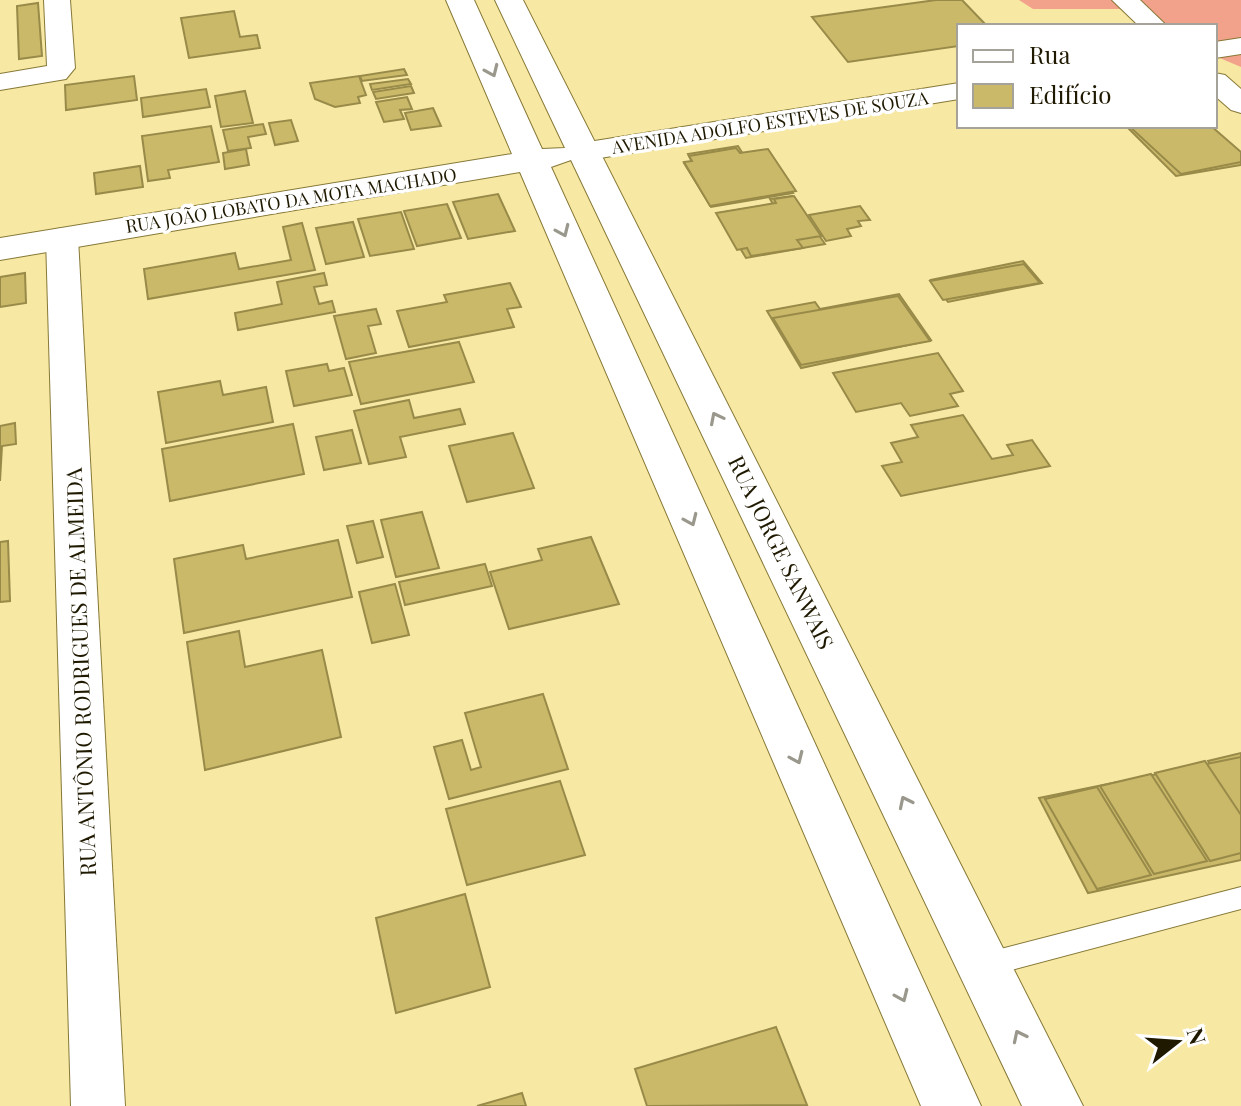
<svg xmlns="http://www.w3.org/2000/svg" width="1241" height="1106" viewBox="0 0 1241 1106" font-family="'Playfair Display',serif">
  <rect width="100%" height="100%" fill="#f7e8a4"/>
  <polygon fill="#f2a28a" points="1019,0 1241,0 1241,67 1215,56 1215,26 1165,26 1140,9 1033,9"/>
  <g fill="#cbb96a" stroke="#988a48" stroke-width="2">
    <polygon points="936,0 962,0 987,26 959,26 959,46 848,62 812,17"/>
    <polygon points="38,3 42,56 19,59 17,6"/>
    <polygon points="234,11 240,37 257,35 260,48 189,58 181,18"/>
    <polygon points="404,69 407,75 362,81 360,76"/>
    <polygon points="134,76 137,100 66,110 65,85"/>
    <polygon points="359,76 366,95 358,97 360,103 335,107 315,99 310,83"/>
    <polygon points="408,79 411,84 372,90 370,84"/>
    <polygon points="411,86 414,93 376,99 373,92"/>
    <polygon points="206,89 210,107 143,117 141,98"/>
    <polygon points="245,91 253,123 221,127 215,96"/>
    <polygon points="407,97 412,109 400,110 404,119 384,122 376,102"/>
    <polygon points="433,108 441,126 411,130 405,113"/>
    <polygon points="291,120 298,141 275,145 269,123"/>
    <polygon points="263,124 266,134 248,137 251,148 228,151 223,130"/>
    <polygon points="211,126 219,162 168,170 170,178 148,181 142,136"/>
    <polygon points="1126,126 1208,126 1241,156 1241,165 1176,176"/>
    <polygon points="1129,126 1211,126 1241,152 1241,162 1181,174"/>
    <polygon points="738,146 743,154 765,150 793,193 711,207 684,163 692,162 688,154"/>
    <polygon points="736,148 740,153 768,149 796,191 710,206 684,162 692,161 689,156"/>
    <polygon points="246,149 249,165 225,169 223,153"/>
    <polygon points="140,166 143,187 96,194 94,173"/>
    <polygon points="498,194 515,231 468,239 453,202"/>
    <polygon points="792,196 825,244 746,258 719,213 773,204 770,199"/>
    <polygon points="794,196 821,236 797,240 803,248 751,256 747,248 737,250 716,213 776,203 774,199"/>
    <polygon points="447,204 461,238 417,246 404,211"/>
    <polygon points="860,206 870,220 858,221 861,226 847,229 851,236 826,241 809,215"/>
    <polygon points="401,212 414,249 370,256 358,219"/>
    <polygon points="353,222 364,257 326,264 316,228"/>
    <polygon points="302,223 315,270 148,299 144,269 235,253 239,269 291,260 283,227"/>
    <polygon points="1023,261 1042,283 948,302 931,280"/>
    <polygon points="1024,264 1040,283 943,300 930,281"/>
    <polygon points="25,273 26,303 0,307 0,277"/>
    <polygon points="324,273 327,285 314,287 319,304 332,301 335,312 238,330 235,313 282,304 277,282"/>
    <polygon points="510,283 521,307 507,309 514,327 409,347 397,311 447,302 444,295"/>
    <polygon points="899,294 931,340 801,368 767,311 815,302 820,309"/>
    <polygon points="898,296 930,341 801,365 773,318"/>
    <polygon points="376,309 381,324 368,326 376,353 346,359 334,316"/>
    <polygon points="459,342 474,382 361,404 349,362"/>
    <polygon points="938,353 963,391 950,394 958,406 910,416 901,403 856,412 833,373"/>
    <polygon points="327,364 329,371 344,368 352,395 294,406 286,371"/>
    <polygon points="220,381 223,395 266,387 273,422 166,443 158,392"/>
    <polygon points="409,400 414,418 460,409 465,424 400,437 406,457 369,464 354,411"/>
    <polygon points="963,415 992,459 1013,455 1007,445 1032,440 1050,466 901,496 882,466 902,462 891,443 918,437 911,425"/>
    <polygon points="15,423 16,444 2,446 0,481 0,426"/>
    <polygon points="293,424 304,474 170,501 162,449"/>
    <polygon points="352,430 361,463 324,470 316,437"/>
    <polygon points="513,433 534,488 467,502 449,446"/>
    <polygon points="422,512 439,568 396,577 381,520"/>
    <polygon points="373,521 383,557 357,563 347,526"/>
    <polygon points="591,537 619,604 509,629 490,572 542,560 538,549"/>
    <polygon points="338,540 352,597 184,633 174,559 243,545 246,559"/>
    <polygon points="8,541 10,601 0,602 0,542"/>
    <polygon points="485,564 492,586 405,605 399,582"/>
    <polygon points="395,584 409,635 372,643 359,592"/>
    <polygon points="239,631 245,667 322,650 341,737 205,770 187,642"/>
    <polygon points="543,694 568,769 449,799 434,747 462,740 471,770 481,767 465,713"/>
    <polygon points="1241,753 1241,811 1208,761"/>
    <polygon points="1241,757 1241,860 1088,893 1039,798"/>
    <polygon points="1205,761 1241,815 1241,853 1210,861 1155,773"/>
    <polygon points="1151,774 1207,861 1154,874 1100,786"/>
    <polygon points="560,781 585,855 467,885 446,809"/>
    <polygon points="1097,787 1151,875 1097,889 1045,799"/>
    <polygon points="465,894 490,987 396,1013 376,918"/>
    <polygon points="776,1027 807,1105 647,1106 635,1069"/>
    <polygon points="522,1093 526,1106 477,1106"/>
  </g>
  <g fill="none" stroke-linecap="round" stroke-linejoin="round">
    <defs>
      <polygon id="lane" points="1241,887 1241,909 985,977 976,973 972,965 976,957 985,953"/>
      <g id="street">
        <polygon points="44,0 70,0 75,68 66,79 0,90 0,74 47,66"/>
        <polygon points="1112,0 1140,0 1167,26 1139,26"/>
        <polygon points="1241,38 1241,54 1215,58 1215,42"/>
        <polygon points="1215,73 1225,75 1241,89 1241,113 1231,110 1215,96"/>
        <polygon points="959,83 959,99 582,161 572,158 567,152 572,146 582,143"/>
        <polygon points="62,228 73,231 78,238 125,1106 71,1106 46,238 51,231"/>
      </g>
      <polygon id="secondary" points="446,0 474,0 542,149 565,148 495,0 523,0 1083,1106 1022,1106 571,160 551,167 981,1106 921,1106 520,172 0,260 0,238 512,154"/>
    </defs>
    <use href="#lane" stroke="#867836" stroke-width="2"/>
    <use href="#street" stroke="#867836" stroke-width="2"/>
    <use href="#secondary" stroke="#867836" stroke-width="2"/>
    <use href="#lane" fill="#fff" fill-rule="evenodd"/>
    <use href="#street" fill="#fff" fill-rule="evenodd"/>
    <use href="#secondary" fill="#fff" fill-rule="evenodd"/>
  </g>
  <defs><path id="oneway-chevron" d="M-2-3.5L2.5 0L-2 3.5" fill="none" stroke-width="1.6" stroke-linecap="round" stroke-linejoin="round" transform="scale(2)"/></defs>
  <g stroke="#9a988c">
    <use href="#oneway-chevron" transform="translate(492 71) rotate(66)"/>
    <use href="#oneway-chevron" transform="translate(563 231) rotate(66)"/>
    <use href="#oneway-chevron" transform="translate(716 418) rotate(-117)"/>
    <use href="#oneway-chevron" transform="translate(691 520) rotate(66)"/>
    <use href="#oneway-chevron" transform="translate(797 758) rotate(66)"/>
    <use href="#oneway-chevron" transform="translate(905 802) rotate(-116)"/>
    <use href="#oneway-chevron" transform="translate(902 996) rotate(66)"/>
    <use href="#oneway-chevron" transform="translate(1019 1036) rotate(-116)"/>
  </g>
  <g text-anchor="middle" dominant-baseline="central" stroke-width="7" stroke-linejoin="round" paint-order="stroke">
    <g font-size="18" fill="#1f1900" stroke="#fff">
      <text transform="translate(770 122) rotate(-9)">AVENIDA ADOLFO ESTEVES DE SOUZA</text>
      <text transform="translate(291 200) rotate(-9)">RUA JOÃO LOBATO DA MOTA MACHADO</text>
    </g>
    <g font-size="22" fill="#1f1900" stroke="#fff">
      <text transform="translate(782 552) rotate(64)">RUA JORGE SANWAIS</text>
      <text transform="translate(80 672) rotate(-92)">RUA ANTÔNIO RODRIGUES DE ALMEIDA</text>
    </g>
  </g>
  <rect x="957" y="24" width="260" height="104" fill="#ffffff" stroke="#a5a399" stroke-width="2"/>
  <rect x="973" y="50" width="40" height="12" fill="#ffffff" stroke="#a5a399" stroke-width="2"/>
  <text x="1029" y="64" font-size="24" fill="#1f1900">Rua</text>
  <rect x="973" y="84" width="40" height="24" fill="#cbb96a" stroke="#a5a399" stroke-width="2"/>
  <text x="1029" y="104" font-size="24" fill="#1f1900">Edifício</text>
  <g transform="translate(1177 1042) rotate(73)" stroke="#ffffff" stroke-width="6" paint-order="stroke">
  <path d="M0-6L14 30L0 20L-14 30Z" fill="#1f1900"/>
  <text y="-12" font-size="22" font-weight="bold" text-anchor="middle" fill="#1f1900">N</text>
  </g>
</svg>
